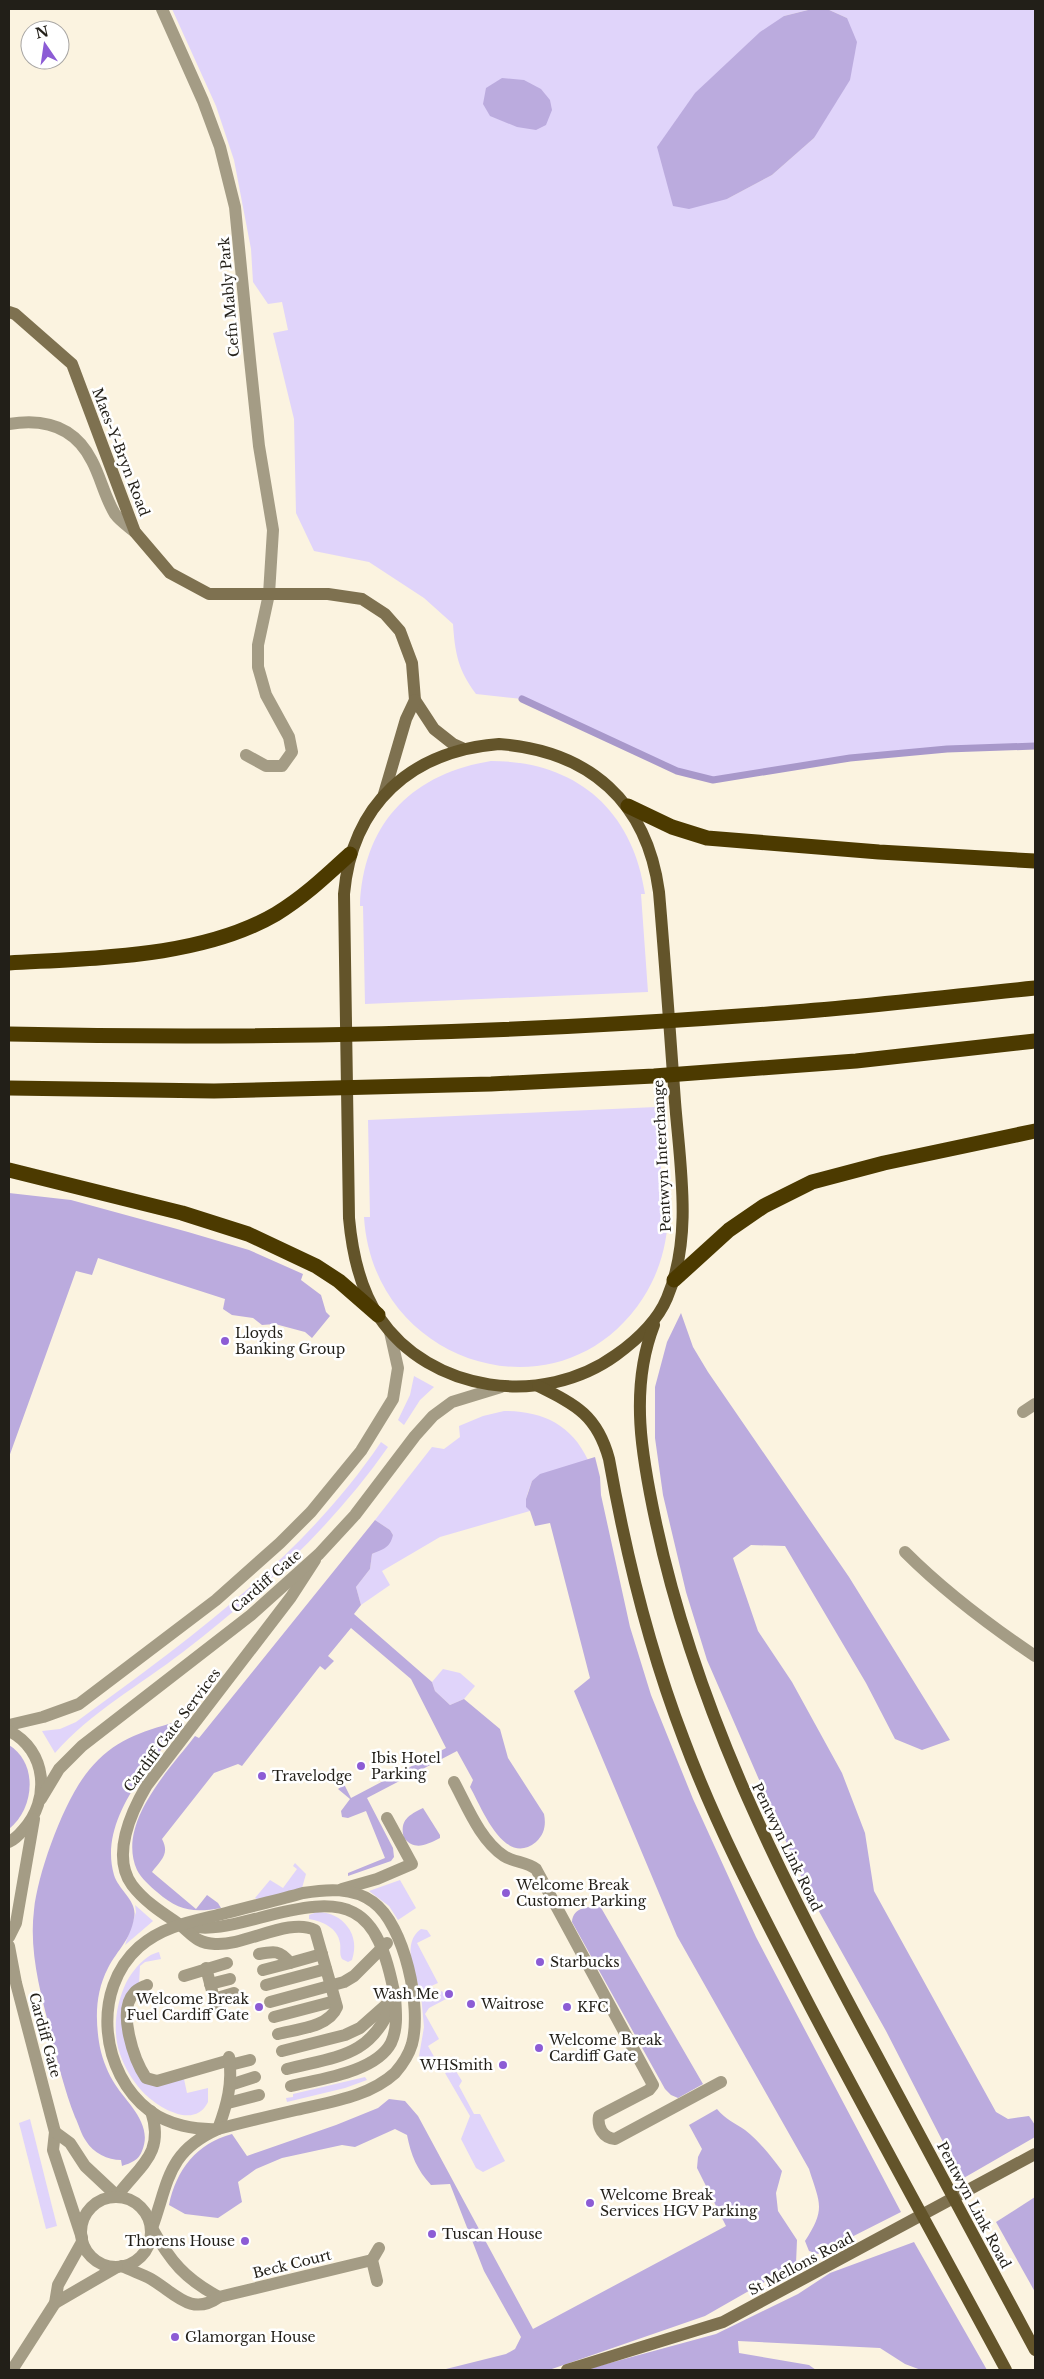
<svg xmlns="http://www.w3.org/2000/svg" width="1044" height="2379" viewBox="0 0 1044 2379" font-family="'Libre Baskerville',serif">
  <rect width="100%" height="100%" fill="#fbf3e0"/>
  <g fill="#e0d4fa">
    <path d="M172,9h640l-28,7 -57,183 45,-24 42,-37 33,-120 -20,-9h208v737l-88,3 -97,9 -137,22 -36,-9 -155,-72 -46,-5c-18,-24 -21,-41 -23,-70l-29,-26 -55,-36 -55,-11 -18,-38 -2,-94 -21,-86 15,-3 -6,-28 -14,2 -15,-22 -2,-33 -17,-89 -18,-54z"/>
    <path d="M491,761c85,0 142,49 154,133h-4l7,98 -283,12 -2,-98h-3c3,-82 51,-132 131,-145z"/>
    <path d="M656,1107l8,98h4c1,33 -7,65 -25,93 -82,126 -270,68 -279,-81h6l-2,-97z"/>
    <polygon points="414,1376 434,1387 420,1400 404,1425 398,1420 410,1395"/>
    <path d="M504,1411c38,0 67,13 84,49l-56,21c-3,10 -10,21 -2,30l-90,26 -58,34 8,14 -29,20 -5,-18 14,-18 2,-15 6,-3 15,-16 -3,-5 -15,-10 57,-73 12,2 16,-12 -1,-11 24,-10z"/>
    <path d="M381,1442l7,5c-56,80 -128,146 -205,205 -43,33 -92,60 -128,101l-13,-22 18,-2 16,-7c111,-81 227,-164 305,-280z"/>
    <polygon points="443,1669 460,1673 475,1686 464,1699 450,1705 435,1691 432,1682"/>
    <polygon points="295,1863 306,1874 302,1888 258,1900 255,1898 270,1880 283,1888 297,1869 293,1866"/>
    <polygon points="400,1880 416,1908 398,1920 389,1906 369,1891"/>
    <polygon points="135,1905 153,1921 125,1945 136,1912"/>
    <path d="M317,1912c26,0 44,23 35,48l-4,2 -6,-3c-3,-5 -1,-10 -2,-16 -2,-15 -18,-22 -31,-24v-4z"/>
    <path d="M421,1929l6,1 4,6 -14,7 21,40 -18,8c-5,-19 -19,-48 1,-62z"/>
    <path d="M159,1952l2,7 -16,3 -5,4 -1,18 -14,17 19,82 13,3 27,-7 3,14 21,-5v14c-14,29 -53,4 -67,-12 -9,-10 -17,-24 -21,-36 -8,-23 -4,-50 6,-71 7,-13 19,-28 33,-31z"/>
    <polygon points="435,1988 438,1993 442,1991 446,1999 429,2008 425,2014 439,2039 428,2046 441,2069 424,2067 419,2056 424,2027 421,1995"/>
    <polygon points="454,2068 462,2081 459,2086 474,2114 480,2114 505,2161 483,2172 476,2168 461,2139 470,2116 445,2073"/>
    <polygon points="365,2077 367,2080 345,2088 287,2102 286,2098 293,2097 293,2094"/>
    <polygon points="30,2119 57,2226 46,2229 19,2123"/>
  </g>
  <g fill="#bbabde">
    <polygon points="812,9 827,9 847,18 857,42 850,80 814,138 772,175 727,199 689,209 673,206 657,147 695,93 760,32 784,16"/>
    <polygon points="502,78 524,80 541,89 550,100 552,110 546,125 536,130 517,127 490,116 483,104 486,88"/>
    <polygon points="9,1193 71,1200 188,1232 249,1250 303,1274 301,1280 321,1295 326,1312 330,1316 312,1338 305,1332 275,1324 262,1325 253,1318 232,1315 223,1309 225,1299 98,1258 92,1275 76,1271 9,1457"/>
    <polygon points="681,1313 693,1347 708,1372 849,1577 950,1740 922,1750 895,1739 866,1683 785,1546 751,1545 733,1558 758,1631 792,1682 842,1773 865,1833 874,1891 996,2112 1008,2119 1029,2116 1035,2125 1035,2137 962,2179 886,2031 807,1890 707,1660 686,1592 663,1495 655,1438 655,1387 667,1342"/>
    <path d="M595,1457l5,20 1,18 29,132 21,68 42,104 63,138 145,275 -83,42 -9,-3 -4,-10c21,-33 15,-37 4,-72l-132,-233 -103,-245 16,-13 -40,-155 -15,3 -5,-15 -4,-4v-8l6,-18 8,-7z"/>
    <path d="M375,1520l15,10 3,5c-3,13 -10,14 -21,19l-2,15 -14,18 5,18 -7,9 78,68 3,9 15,14 14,-6 36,30 8,29 36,56c2,10 1,20 -8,28 -32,26 -54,-34 -66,-55l3,-7 -16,-29 -90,47 26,50 1,9 -3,4 -43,15v-3l37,-15 -19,-47 -18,7 -6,-1 -1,-6 9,-12 -12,-10 6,-5 7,14 95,-50 -35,-69 -60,-51 -23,28 6,5 -9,9 -5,-4 -78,100 -4,-2 -24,9 -52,66c8,15 -1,21 -10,33l44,37 11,-14 11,8 3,5c-28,5 -42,3 -64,-16 -7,-6 -16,-14 -20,-22 -21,-47 33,-101 58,-134l4,2z"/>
    <path d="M176,1722l5,3c-31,40 -83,95 -67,150 5,16 24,26 20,43 -4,23 -16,31 -26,50 -12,23 -13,48 -9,74 2,13 7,27 14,39 12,21 41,42 29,70 -3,9 -11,12 -20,15l-1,-6c-13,0 -28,-7 -35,-19 -5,-7 -7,-16 -11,-24 -11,-28 -18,-58 -25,-87 -10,-39 -21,-79 -16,-120 4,-38 30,-110 55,-140 25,-30 51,-38 87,-48z"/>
    <path d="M9,1745c30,19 25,64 0,84z"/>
    <path d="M423,1808l17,27v3c-14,7 -25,13 -36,0 -5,-18 5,-23 19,-30z"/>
    <path d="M600,1906l103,178 -25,14 -7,-3 -6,-6 -93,-167c1,-15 16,-15 28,-16z"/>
    <path d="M389,2099l16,2 13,15 115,213 193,-103 -29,-58 1,-11 4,-8 -13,-24 28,-16c8,10 18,14 28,21 15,12 26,26 37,41l-6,22 2,18 19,29 -1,24 -91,52 -156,54h-107l64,-16 9,-5 6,-12 -37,-66 -34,-87 -19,1c-14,-15 -20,-30 -24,-50l-12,-6 -40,18 -13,-2 -60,13 -26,11 -18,13 4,20 -24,16 -33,-4 -16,-9c7,-35 28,-62 63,-71l15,22 89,-31 42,-17z"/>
    <polygon points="1035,2197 1035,2292 996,2222"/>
    <polygon points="914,2242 987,2370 921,2370 905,2364 880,2348 738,2341 739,2353 809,2365 816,2370 584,2370 716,2334 798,2294 830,2273"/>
  </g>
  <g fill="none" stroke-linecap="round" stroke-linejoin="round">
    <polyline stroke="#a898ca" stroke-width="7" points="522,699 677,771 713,780 850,758 947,749 1035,746"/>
    <g stroke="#a49c85" stroke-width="12">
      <polyline points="162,9 203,101 220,147 235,207 250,360 259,446 273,530 269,594 258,645 258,667 266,695 289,737 292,752 282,766 266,766 246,755"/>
      <path d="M9,424c36,-6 66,3 83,37 9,17 13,37 23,53 5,7 14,13 20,18"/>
      <path d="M454,1782c13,24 26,58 50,74 9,6 23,6 32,13l117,216 -4,5 -50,26c-2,11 4,22 16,23l106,-57"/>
      <polyline points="342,1889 377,1879 412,1864 387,1818"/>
      <path d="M188,1926c24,5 47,-2 71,-8 89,-24 118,-17 136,79l-35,31 -15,7 -63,16"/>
      <path d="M259,1954c15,-3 21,-4 31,9l32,-9"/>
      <polyline points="206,1968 216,2006"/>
      <polyline points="263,1970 290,1963"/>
      <polyline points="184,1976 227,1963"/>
      <polyline points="210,1984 230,1979"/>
      <path d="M147,1985c-4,2 -10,4 -13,8 -17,18 0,67 12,85l11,3 73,-21"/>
      <polyline points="266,1985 326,1969"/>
      <polyline points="214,1999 234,1993"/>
      <polyline points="270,2002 344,1982 354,1976 387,1943"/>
      <polyline points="274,2017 335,2001"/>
      <path d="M278,2034c20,-5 51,-7 59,-27l-22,-77c-26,-13 -70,16 -100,14 -21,-1 -24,-12 -39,-22 -15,-10 -32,-21 -44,-37 -21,-29 -1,-73 15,-100l144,-188 24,-37"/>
      <polyline points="230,2065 250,2060"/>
      <path d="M287,2069c52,-13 84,-12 106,-67"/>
      <polyline points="230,2085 255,2077"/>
      <path d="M291,2086c29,-7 85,-14 100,-43 7,-15 5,-31 4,-46"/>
      <polyline points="228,2103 259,2095"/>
      <path d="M218,2129c9,-24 15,-46 11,-72"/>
      <path d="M117,2196c23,-31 48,-42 34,-85"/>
      <path d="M152,2228c17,-47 15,-76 66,-99 26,-7 52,-13 78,-19 33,-8 73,-13 99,-37 7,-8 14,-19 17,-29 10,-37 -7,-119 -39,-142 -20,-15 -46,-13 -70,-9 -25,7 -51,13 -77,20 -31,8 -62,12 -87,34 -48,43 -39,126 11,164 19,14 45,19 68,18"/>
    </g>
    <g stroke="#a49c85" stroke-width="12">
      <polyline points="1023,1412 1035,1404"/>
      <path d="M905,1552c40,40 84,73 130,104"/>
      <polyline points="9,1725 43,1717 79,1704 216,1600 280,1543 311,1512 361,1451 393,1399 398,1368 390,1332"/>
      <path d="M9,1731c38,19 42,69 14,99 -4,5 -8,9 -14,12"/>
      <polyline points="41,1799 59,1769 82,1746 251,1615 319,1554 355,1515 415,1436 433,1416 452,1402 501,1387"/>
      <polyline points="9,1937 16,1923 34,1819"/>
      <polyline points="9,1946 16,1983 55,2132 53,2150 82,2238"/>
      <polyline points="55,2132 70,2143 85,2166 117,2196"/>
      <circle cx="116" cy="2232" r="35"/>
      <path d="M152,2228c18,33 33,51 67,69"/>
      <path d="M122,2266c10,5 20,8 29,13 24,14 40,38 68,18l153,-37"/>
      <polyline points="377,2281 372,2260 379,2248"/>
      <polyline points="55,2303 117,2267"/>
      <polyline points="12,2370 55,2303 58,2285 82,2242"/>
    </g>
    <g stroke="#7e7150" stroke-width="12">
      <polyline points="9,312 15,314 72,364 135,532 170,573 209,594 328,594 362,599 385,614 400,631 412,663 415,700 434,729 453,744 462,748"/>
      <polyline points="384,794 406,719 415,700"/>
      <polyline points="567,2370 723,2322 1035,2154"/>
    </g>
    <g stroke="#63542a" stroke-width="12">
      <path d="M499,744c91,7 148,58 160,148 6,70 11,140 16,210 5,64 18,135 -8,196 -10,24 -30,42 -51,57 -73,53 -186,38 -237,-38 -19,-28 -27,-66 -30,-99l-5,-324c8,-90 67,-143 155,-150z"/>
      <path d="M654,1325c-25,64 -12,133 2,198 42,195 129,362 223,536 52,97 104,194 156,291"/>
      <path d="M538,1386c38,19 59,29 71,73 17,96 40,190 75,281 35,94 83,183 129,272 63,120 129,239 193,358"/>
    </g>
    <g stroke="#4c3a00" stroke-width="15">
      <polyline points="628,806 672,827 707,838 879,852 1035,861"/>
      <path d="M9,963c85,-5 192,-5 267,-49 28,-17 50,-38 74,-60"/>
      <path d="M9,1034c253,6 506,-1 759,-20 89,-6 178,-17 267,-26"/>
      <polyline points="9,1088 214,1091 491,1084 654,1076 856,1061 1035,1041"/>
      <polyline points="9,1170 182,1213 248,1234 316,1266 339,1281 378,1315"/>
      <polyline points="674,1280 729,1230 764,1206 812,1182 884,1163 1035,1131"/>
    </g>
  </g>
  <g fill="#8c5cd5" stroke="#fff" stroke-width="2">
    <circle cx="225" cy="1341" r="5"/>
    <circle cx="361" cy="1766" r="5"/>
    <circle cx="262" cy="1776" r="5"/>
    <circle cx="506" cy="1893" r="5"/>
    <circle cx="540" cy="1962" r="5"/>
    <circle cx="449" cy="1994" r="5"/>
    <circle cx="471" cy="2004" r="5"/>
    <circle cx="259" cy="2007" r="5"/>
    <circle cx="567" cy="2007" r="5"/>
    <circle cx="539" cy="2048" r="5"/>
    <circle cx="503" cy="2065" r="5"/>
    <circle cx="590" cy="2203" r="5"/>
    <circle cx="432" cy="2234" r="5"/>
    <circle cx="245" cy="2241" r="5"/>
    <circle cx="175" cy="2337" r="5"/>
  </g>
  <g text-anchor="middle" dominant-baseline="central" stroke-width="5" stroke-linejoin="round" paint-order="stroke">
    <g font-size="14" fill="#221f18" stroke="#fff">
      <text transform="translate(229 297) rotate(-95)">Cefn Mably Park</text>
      <text transform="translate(121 452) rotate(69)">Maes-Y-Bryn Road</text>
      <text transform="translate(662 1156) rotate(-93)">Pentwyn Interchange</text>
      <text transform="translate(266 1581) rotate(-41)">Cardiff Gate</text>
      <text transform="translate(172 1730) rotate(-53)">Cardiff Gate Services</text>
      <text transform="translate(787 1847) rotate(64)">Pentwyn Link Road</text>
      <text transform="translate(45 2035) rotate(75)">Cardiff Gate</text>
      <text transform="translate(974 2205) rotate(62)">Pentwyn Link Road</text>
      <text transform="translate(292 2264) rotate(-14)">Beck Court</text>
      <text transform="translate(801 2264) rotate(-28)">St Mellons Road</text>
    </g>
    <g font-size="14" fill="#221f18" stroke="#fff" text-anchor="start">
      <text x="235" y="1333">Lloyds<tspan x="235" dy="16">Banking Group</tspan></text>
      <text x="371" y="1758">Ibis Hotel<tspan x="371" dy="16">Parking</tspan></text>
      <text x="272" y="1776">Travelodge</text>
      <text x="516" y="1885">Welcome Break<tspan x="516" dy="16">Customer Parking</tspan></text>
      <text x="550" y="1962">Starbucks</text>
      <text x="439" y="1994" text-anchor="end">Wash Me</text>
      <text x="249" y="1999" text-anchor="end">Welcome Break<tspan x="249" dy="16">Fuel Cardiff Gate</tspan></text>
      <text x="481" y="2004">Waitrose</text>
      <text x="577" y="2007">KFC</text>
      <text x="549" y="2040">Welcome Break<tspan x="549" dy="16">Cardiff Gate</tspan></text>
      <text x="493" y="2065" text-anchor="end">WHSmith</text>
      <text x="600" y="2195">Welcome Break<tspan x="600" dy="16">Services HGV Parking</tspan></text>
      <text x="442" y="2234">Tuscan House</text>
      <text x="235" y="2241" text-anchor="end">Thorens House</text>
      <text x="185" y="2337">Glamorgan House</text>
    </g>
  </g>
  <rect width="1044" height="2379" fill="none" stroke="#221f18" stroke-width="20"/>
  <g transform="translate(45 45) rotate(347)"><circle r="24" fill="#ffffff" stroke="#a7a5a3"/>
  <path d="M0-4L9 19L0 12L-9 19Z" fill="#8c5cd5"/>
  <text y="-8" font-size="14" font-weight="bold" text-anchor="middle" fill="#221f18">N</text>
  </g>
</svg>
